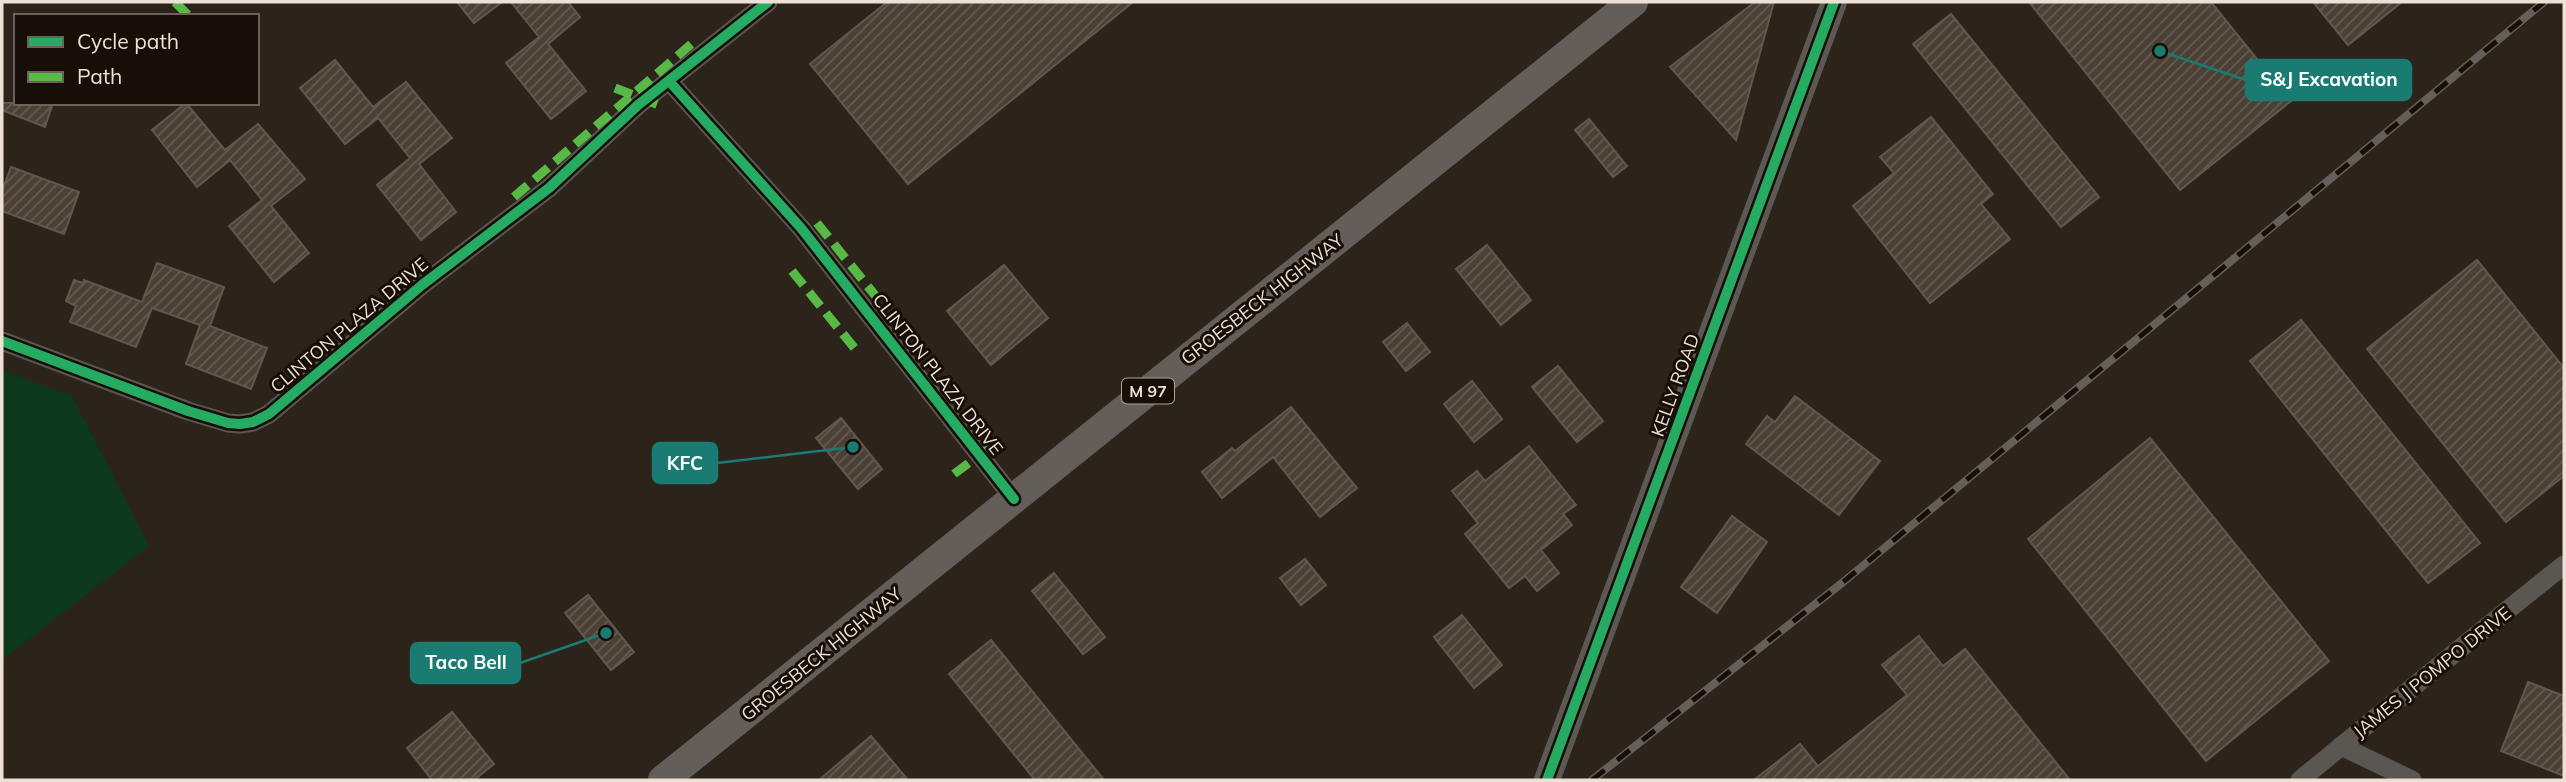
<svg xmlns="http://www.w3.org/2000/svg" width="2566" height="782" viewBox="0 0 2566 782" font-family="Mulish,sans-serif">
  <defs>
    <pattern id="building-hatch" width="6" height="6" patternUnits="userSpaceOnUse" patternTransform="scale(1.75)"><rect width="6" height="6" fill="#4b4036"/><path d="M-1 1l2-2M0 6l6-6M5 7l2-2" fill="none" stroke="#655b52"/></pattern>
  </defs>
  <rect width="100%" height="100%" fill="#2c231a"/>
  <polygon fill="#0c391e" points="2,370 72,396 149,546 2,660"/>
  <g fill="url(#building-hatch)" stroke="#605750" stroke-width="2">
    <polygon points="457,2 502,2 474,23"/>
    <polygon points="511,2 568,2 580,17 548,44 586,91 551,119 506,63 539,37"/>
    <polygon points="887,2 1133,2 908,184 810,64"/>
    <polygon points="1755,2 1774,2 1736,140 1670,67"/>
    <polygon points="2029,2 2211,2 2291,101 2180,190"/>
    <polygon points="2313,2 2402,2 2348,45"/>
    <polygon points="1951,14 2099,197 2061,227 1913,44"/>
    <polygon points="335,60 373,107 406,82 452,138 419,164 456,212 421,240 377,185 410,158 378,118 345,144 300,88"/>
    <polygon points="2,103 53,103 45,127 2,110"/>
    <polygon points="186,103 225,150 258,124 305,179 271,206 309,253 274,282 229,226 262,200 230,160 197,187 152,130"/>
    <polygon points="1931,117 1993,194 1981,204 2010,239 1930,303 1853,206 1894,173 1880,157"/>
    <polygon points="1589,119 1627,166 1613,177 1575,130"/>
    <polygon points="11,167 79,192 64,234 2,211 2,191"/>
    <polygon points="1487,245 1531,300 1501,325 1456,269"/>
    <polygon points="2477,260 2564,368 2564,476 2506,522 2367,349"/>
    <polygon points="157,263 224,287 210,326 267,348 251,389 186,364 200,325 152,308 136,347 70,322 76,306 66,301 74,280 83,283 84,280 142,302"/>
    <polygon points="1004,265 1048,318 991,365 947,311"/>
    <polygon points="2301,320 2480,543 2428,583 2250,361"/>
    <polygon points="1407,323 1430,352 1406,371 1383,342"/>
    <polygon points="1558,366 1603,421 1577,442 1532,387"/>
    <polygon points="1472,381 1502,419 1474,442 1444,404"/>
    <polygon points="1795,396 1880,461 1839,515 1746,444 1767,416 1775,422"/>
    <polygon points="1291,407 1357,488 1320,517 1273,457 1222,498 1202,472 1232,448 1235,451"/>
    <polygon points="841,418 882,469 858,489 816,438"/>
    <polygon points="2150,438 2329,661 2206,761 2028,539"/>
    <polygon points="1529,446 1576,505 1563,514 1572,525 1541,550 1559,573 1537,591 1525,576 1509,588 1465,534 1478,523 1452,491 1477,471 1485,481"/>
    <polygon points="1732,516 1767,542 1717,613 1681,587"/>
    <polygon points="1305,559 1326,585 1301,605 1280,578"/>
    <polygon points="1054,573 1105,637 1083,654 1032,591"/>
    <polygon points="588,595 634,652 611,670 565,613"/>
    <polygon points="1462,615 1502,665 1474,688 1434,637"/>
    <polygon points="1919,636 1943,666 1965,649 2070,780 1754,780 1800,744 1818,766 1907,695 1882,665"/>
    <polygon points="991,640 1104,780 1035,780 949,674"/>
    <polygon points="2528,682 2564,696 2564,776 2501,751"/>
    <polygon points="452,712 494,764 474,780 432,780 407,748"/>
    <polygon points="871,736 908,780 819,780"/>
  </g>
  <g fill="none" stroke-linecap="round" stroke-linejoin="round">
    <g stroke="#5a5652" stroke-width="19">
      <polyline points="669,81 801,228 1014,499"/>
      <polyline points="2,341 188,411 228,423 240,424 253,422 269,414 422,285 549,188 638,105 768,2"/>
      <polyline points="2341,746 2412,780"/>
      <path d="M2300,780c88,-72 175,-145 264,-215"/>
    </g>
    <polyline stroke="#5c5853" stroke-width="26" points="1547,780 1834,2"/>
    <polyline stroke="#635e5a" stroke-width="30" points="663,780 1633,2"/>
    <defs>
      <polyline id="rail" points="1592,780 1842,583 2544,2"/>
    </defs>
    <use href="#rail" stroke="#645f5a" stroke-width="8"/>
    <use href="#rail" stroke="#160e07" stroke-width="5" stroke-dasharray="16" stroke-linecap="butt"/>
    <g stroke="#58b947" stroke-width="9" stroke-dasharray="18 9" stroke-linecap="butt">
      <polyline points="175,2 189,16"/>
      <polyline points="615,88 659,105"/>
      <polyline points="514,197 696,40"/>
      <polyline points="817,223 882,304"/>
      <polyline points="792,271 856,350"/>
      <polyline points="954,474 993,445"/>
    </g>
    <defs>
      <g id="cycleway">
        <polyline points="669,81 801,228 1014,499"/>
        <polyline points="2,341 188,411 228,423 240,424 253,422 269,414 422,285 549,188 638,105 768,2"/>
        <polyline points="1547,780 1834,2"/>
      </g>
    </defs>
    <use href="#cycleway" stroke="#160e07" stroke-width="15"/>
    <use href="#cycleway" stroke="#26ab63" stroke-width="10"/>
  </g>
  <g text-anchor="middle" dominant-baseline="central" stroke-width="6" stroke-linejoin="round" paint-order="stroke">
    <rect fill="#160e07" stroke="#aca298" stroke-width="2" x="1122" y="378.5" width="52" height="25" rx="5"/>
    <g font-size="16" font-weight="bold" fill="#ede1d6">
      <text x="1148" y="391">M 97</text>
    </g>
    <g font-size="18" fill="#ede1d6" stroke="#160e07">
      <text transform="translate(1262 299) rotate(-38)">GROESBECK HIGHWAY</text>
      <text transform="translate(349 325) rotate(-40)">CLINTON PLAZA DRIVE</text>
      <text transform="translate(938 374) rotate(52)">CLINTON PLAZA DRIVE</text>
      <text transform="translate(1675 385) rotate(-70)">KELLY ROAD</text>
      <text transform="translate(821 654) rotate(-39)">GROESBECK HIGHWAY</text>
      <text transform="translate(2432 672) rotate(-39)">JAMES J POMPO DRIVE</text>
    </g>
  </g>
  <path fill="none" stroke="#1a7b73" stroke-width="2.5" d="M2160 51L2246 80M853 447L717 463M606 633L520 663"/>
  <g fill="#1a7b73" stroke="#160e07" stroke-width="2.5">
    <circle cx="2160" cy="51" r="7"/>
    <circle cx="853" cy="447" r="7"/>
    <circle cx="606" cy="633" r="7"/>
  </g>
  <g fill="#1a7b73" stroke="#1a7b73" stroke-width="2.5">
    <rect x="2246" y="60" width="165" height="40" rx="7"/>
    <rect x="653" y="443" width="64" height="40" rx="7"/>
    <rect x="411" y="643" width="109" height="40" rx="7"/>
  </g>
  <g font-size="19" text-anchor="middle" font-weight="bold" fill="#fff">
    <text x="2329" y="86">S&amp;J Excavation</text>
    <text x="685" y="470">KFC</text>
    <text x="466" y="669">Taco Bell</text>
  </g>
  <rect width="2566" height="782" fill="none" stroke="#ede1d6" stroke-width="7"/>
  <rect x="14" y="14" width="245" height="91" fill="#160e07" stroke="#6c625a" stroke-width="2"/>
  <rect x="28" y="37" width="35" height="10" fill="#26ab63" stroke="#6c625a" stroke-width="2"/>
  <text x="77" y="49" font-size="21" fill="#ede1d6">Cycle path</text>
  <rect x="28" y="72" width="35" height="10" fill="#58b947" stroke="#6c625a" stroke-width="2"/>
  <text x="77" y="84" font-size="21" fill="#ede1d6">Path</text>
</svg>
